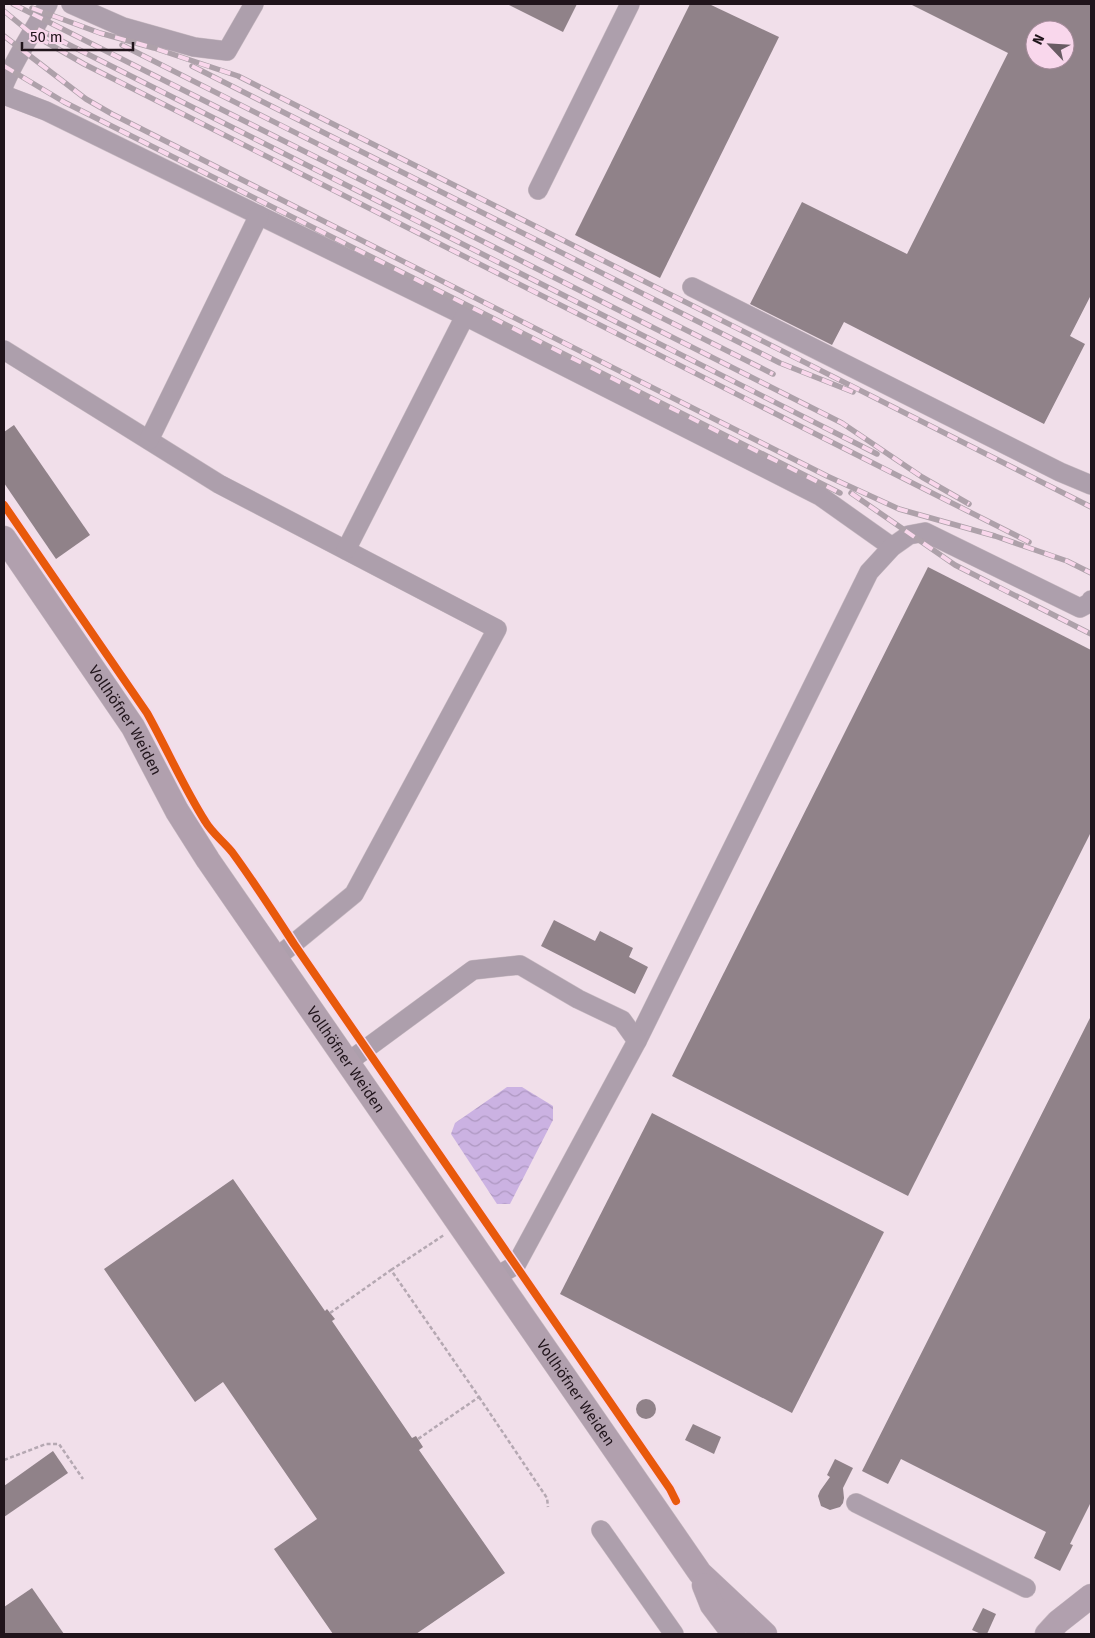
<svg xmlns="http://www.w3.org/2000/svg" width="1095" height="1638" viewBox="0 0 1095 1638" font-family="'Fira Sans',sans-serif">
  <defs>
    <pattern id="water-waves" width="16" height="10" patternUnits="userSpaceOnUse" patternTransform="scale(1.25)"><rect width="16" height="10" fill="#cbb2e2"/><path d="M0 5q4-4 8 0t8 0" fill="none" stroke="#ae98c1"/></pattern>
  </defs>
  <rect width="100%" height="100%" fill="#f1dfea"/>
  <polygon fill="url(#water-waves)" points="507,1087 522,1087 553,1106 553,1120 510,1204 497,1204 451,1134 455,1123"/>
  <g fill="#908289" fill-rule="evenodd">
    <polygon points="507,4 577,4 563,32"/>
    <polygon points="690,4 709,4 779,37 660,278 575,235"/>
    <path d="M910,4h181v291l-21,41 15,8 -41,80 -200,-102 -12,23 -82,-41 52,-102 105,52 101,-201zM1035,30h30v30h-30z"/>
    <polygon points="14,425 90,535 56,559 4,483 4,432"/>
    <polygon points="928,567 1091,650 1091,832 908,1196 672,1076"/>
    <polygon points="554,920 595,941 600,931 633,948 629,957 648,967 635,994 541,946"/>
    <polygon points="1091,1016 1091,1502 1070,1544 1073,1545 1060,1571 1034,1558 1046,1532 901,1459 888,1484 862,1471"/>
    <polygon points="652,1113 884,1232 792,1413 560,1294"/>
    <polygon points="233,1179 325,1311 327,1309 335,1319 332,1321 412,1438 416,1436 423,1447 419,1450 505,1573 416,1634 333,1634 274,1549 317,1519 223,1382 195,1402 104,1269"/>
    <circle cx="646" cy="1409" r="10"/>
    <polygon points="693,1424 721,1437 714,1454 685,1440"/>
    <polygon points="53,1451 68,1473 4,1517 4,1486"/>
    <polygon points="835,1459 853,1468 843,1488 844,1498 843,1503 840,1507 830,1510 821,1506 818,1496 820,1491 830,1477 827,1475"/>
    <polygon points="32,1588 64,1634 4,1634 4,1607"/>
    <polygon points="983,1608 996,1614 987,1634 981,1634 972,1630"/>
  </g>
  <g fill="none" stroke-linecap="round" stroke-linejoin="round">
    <defs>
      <g id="minor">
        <polyline points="71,4 123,27 194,47 227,51 254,4"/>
        <path d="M4,85c12,-29 30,-54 44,-81"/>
        <polyline points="4,95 46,111 465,316"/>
        <polyline points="538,190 630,4"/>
        <polyline points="692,287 1060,472 1091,485"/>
        <polyline points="4,350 219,484 497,629 354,894 276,958"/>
        <polyline points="149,440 259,215"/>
        <polyline points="346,550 465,316 820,496 892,547"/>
        <polyline points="637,1041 869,572 892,547 909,535 925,532 1080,608 1091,602 1091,600"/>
        <polyline points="348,1062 473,970 520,965 578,999 622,1020 637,1041 516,1265 495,1277"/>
        <polyline points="856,1503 1026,1588"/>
        <polyline points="601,1530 674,1634"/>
      </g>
      <g id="major">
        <path id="s1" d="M4,538l129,189 44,84 31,49 492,713 65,61"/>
        <polyline points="704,1585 712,1605 734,1634"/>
        <polyline points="1047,1634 1058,1622 1091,1596"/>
      </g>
    </defs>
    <use href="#minor" stroke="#cabcc4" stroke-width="20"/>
    <use href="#major" stroke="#cabcc4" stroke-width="25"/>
    <g stroke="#b5a8b2" stroke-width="2.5" stroke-dasharray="4 2.5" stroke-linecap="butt">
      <polyline points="391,1270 444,1235"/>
      <polyline points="330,1313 391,1270 479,1397 418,1439"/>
      <polyline points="479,1397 547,1498 548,1507"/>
      <polyline points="4,1460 46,1444 59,1444 83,1479"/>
    </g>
    <use href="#minor" stroke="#ad9fac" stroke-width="19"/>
    <use href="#major" stroke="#b1a0ae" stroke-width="24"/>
    <defs>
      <g id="rail">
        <polyline points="13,4 842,423 922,477 969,504"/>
        <polyline points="32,8 100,33 154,48 238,76 1091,507"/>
        <polyline points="4,11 32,34 84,64 1029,542"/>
        <polyline points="38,29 877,454"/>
        <polyline points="4,36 86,99 112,114 827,476 899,509 995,536 1067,561 1091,573"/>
        <polyline points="122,45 773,374"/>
        <polyline points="4,66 64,102 840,493"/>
        <polyline points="192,66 780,363 853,392"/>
        <polyline points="851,493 955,565 1091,634"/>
      </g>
    </defs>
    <use href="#rail" stroke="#aea1aa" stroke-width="5.5"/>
    <use href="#rail" stroke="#f9d7ec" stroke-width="4" stroke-dasharray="11" stroke-linecap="butt"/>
    <defs>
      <path id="cycleway" d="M4,505l143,208c20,36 36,73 58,108 7,12 18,20 27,31 22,30 42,61 62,92l376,545 6,12"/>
    </defs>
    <use href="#cycleway" stroke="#f9d7ec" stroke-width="11"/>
    <use href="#cycleway" stroke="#e8590c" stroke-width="8"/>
  </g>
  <g text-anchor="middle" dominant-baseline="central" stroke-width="5" stroke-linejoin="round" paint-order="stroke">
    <g font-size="15" fill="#20141b" stroke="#f9d7ec">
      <text stroke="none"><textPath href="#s1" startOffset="219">Vollhöfner Weiden</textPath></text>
      <text stroke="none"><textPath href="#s1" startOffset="624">Vollhöfner Weiden</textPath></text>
      <text stroke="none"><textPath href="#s1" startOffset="1029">Vollhöfner Weiden</textPath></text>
    </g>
  </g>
  <rect width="1095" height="1638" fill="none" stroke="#20141b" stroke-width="10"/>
  <g transform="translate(1050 45) rotate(295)"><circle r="24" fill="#f9d7ec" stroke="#a28998"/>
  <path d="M0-4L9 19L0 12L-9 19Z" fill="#695b63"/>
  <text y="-8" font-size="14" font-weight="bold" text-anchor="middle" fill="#20141b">N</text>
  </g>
  <path d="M22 42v8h111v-8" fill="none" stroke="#20141b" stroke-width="2.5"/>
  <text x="30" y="42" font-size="15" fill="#20141b" stroke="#f9d7ec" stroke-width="4" paint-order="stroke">50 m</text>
</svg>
